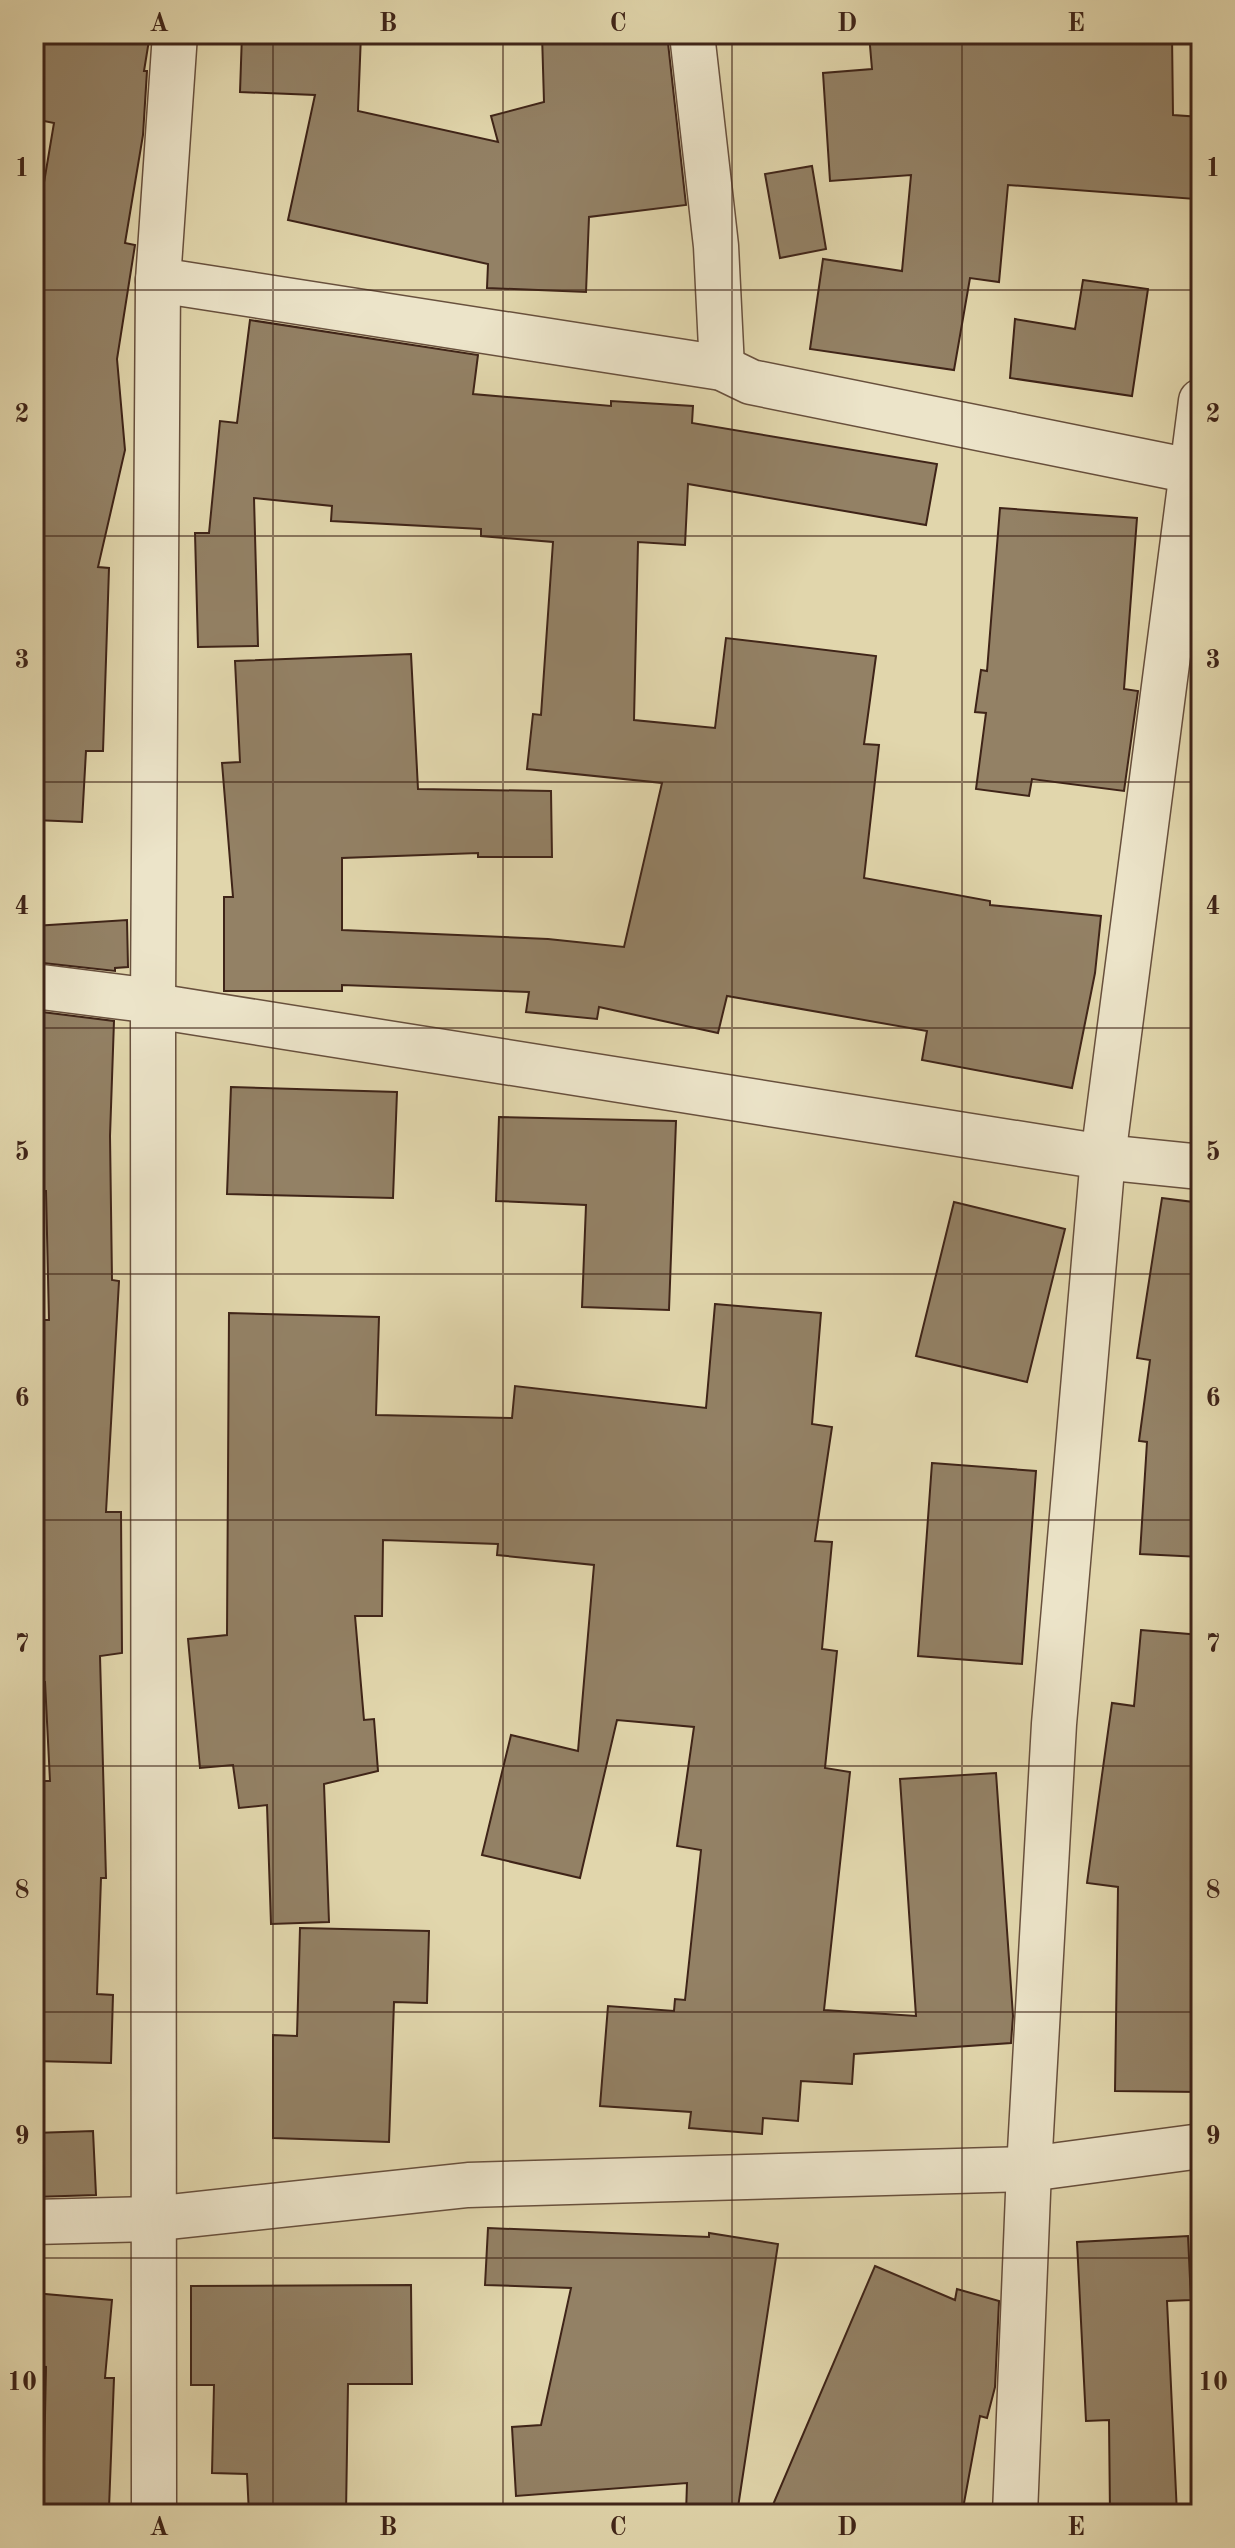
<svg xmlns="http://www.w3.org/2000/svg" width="1235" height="2548" viewBox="0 0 1235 2548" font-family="'Old Standard TT',serif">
  <rect width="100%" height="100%" fill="#e1d6ac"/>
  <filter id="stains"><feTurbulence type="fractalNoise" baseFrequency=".0025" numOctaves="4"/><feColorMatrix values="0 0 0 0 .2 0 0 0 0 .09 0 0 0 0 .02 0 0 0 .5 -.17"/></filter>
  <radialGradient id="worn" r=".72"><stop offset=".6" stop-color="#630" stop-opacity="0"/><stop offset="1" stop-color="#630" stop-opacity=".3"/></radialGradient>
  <g fill="#938165" stroke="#3f2418" stroke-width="2">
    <polygon points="34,34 150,34 144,71 147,71 143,135 125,243 135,245 117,359 125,450 98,567 109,568 103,751 86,751 82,822 34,820 34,242 54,123 34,119"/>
    <polygon points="242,34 361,34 358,111 498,142 491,116 544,102 542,34 667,34 686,205 589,217 586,292 487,288 488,264 288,220 315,95 240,92"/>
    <polygon points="869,34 1172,34 1173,115 1201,117 1195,199 1008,185 999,282 970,278 954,370 810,349 823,259 902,271 911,175 830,181 823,73 872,69"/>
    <polygon points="812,166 826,249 780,258 765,174"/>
    <polygon points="1083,280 1148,289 1132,396 1010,378 1015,319 1075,329"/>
    <polygon points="250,320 478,355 473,394 611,406 611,401 693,406 692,423 937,464 926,525 688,484 685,545 638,542 634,720 715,728 726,638 876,656 864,744 879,745 864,878 990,901 990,905 1101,916 1095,973 1072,1088 922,1060 927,1031 727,996 718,1033 599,1007 597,1019 526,1012 529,992 342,985 342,991 224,991 224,897 233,897 222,763 240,762 235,661 411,654 418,789 551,791 552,857 478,857 478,853 342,858 342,930 548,939 624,947 662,783 527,769 533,714 541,715 553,542 481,536 481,529 331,521 332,506 254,498 258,646 198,647 195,533 209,533 220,421 237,423"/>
    <polygon points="1000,508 1137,518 1124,689 1138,691 1124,791 1032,779 1029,796 976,789 986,713 975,712 981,670 987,671"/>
    <polygon points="127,920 128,967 115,968 115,971 34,962 34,926"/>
    <polygon points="34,1011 114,1021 110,1136 112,1280 119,1281 106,1512 121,1512 122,1653 100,1656 106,1878 101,1878 97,1994 113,1995 111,2063 34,2061 34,1893 44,1893 43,1781 50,1781 45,1682 34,1683 34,1320 49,1320 46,1191 34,1191"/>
    <polygon points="231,1087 397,1092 393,1198 227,1194"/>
    <polygon points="499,1117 676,1121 669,1310 582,1307 586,1205 496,1201"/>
    <polygon points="1162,1198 1201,1203 1201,1557 1140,1554 1147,1442 1139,1441 1150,1360 1137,1358"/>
    <polygon points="954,1202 1065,1229 1027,1382 916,1356"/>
    <polygon points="715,1304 821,1313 812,1424 832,1427 815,1541 832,1542 822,1649 837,1651 825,1768 850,1772 824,2010 916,2016 900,1779 996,1773 1013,2016 1011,2043 854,2054 852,2084 801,2081 798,2121 763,2118 762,2134 689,2128 691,2112 600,2106 608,2006 674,2011 675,1999 685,2000 701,1850 677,1846 694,1727 617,1720 580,1878 482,1855 511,1735 578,1751 594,1565 497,1555 498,1544 383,1540 382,1616 355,1616 364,1720 374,1719 378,1771 324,1784 329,1922 271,1924 267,1805 239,1808 233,1765 200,1768 188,1639 227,1635 229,1313 379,1317 376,1415 512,1418 515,1386 706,1408"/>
    <polygon points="932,1463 1036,1471 1022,1664 918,1656"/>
    <polygon points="1141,1630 1201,1635 1199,2092 1115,2091 1118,1887 1087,1883 1112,1703 1134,1706"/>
    <polygon points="300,1928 429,1931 427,2003 394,2002 389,2142 273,2138 273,2035 297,2036"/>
    <polygon points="93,2131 96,2195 34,2197 34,2133"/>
    <polygon points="488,2228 709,2237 709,2233 778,2244 737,2514 686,2514 687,2483 516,2496 512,2427 541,2425 571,2288 485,2285"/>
    <polygon points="1188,2236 1191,2300 1167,2301 1177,2514 1110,2514 1109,2420 1086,2421 1077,2242"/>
    <polygon points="875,2266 955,2300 957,2289 999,2301 995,2387 987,2418 980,2416 962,2514 769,2514"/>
    <polygon points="411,2285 412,2384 348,2384 346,2514 249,2514 247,2474 212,2473 214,2385 191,2385 191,2286"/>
    <polygon points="34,2293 112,2300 105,2378 114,2378 109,2508 34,2506 34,2462 44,2462 46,2367 34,2366"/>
  </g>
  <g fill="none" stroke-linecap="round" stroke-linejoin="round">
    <defs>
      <g id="street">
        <polyline points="692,34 716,246 722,368"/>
        <polyline points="158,280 722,368 751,382 1191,471"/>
        <polyline points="34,986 153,1001 167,1008 1103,1157 1201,1167"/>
        <polyline points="34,2222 151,2219 468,2185 1029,2169 1201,2146"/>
        <polyline points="154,2514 153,1001 158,280 175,34"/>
        <polyline points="1015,2514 1029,2169 1054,1724 1103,1157 1201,401"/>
      </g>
    </defs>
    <use href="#street" stroke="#68503d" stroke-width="47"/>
    <use href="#street" stroke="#ece4c9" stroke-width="44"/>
  </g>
  <path fill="none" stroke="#3f2418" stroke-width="2" stroke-opacity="0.55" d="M273,34v2480M503,34v2480M732,34v2480M962,34v2480M34,290h1167M34,536h1167M34,782h1167M34,1028h1167M34,1274h1167M34,1520h1167M34,1766h1167M34,2012h1167M34,2258h1167"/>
  <rect width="1235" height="2548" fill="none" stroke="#e1d6ac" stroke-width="88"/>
  <rect x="44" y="44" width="1147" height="2460" fill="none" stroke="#3f2418" stroke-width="3"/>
  <g font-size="26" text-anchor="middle" font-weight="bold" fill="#3f2418">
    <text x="159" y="31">A</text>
    <text x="388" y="31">B</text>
    <text x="618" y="31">C</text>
    <text x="847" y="31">D</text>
    <text x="1076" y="31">E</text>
    <text x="22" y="176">1</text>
    <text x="1213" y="176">1</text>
    <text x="22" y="422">2</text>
    <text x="1213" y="422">2</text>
    <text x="22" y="668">3</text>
    <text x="1213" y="668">3</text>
    <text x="22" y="914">4</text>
    <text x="1213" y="914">4</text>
    <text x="22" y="1160">5</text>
    <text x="1213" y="1160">5</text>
    <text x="22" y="1406">6</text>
    <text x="1213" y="1406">6</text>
    <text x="22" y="1652">7</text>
    <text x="1213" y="1652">7</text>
    <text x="22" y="1898">8</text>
    <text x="1213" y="1898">8</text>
    <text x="22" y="2144">9</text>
    <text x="1213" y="2144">9</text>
    <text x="22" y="2390">10</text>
    <text x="1213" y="2390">10</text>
    <text x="159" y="2535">A</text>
    <text x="388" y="2535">B</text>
    <text x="618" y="2535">C</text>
    <text x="847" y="2535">D</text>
    <text x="1076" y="2535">E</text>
  </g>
  <rect width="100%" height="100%" filter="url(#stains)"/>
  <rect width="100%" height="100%" fill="url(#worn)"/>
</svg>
